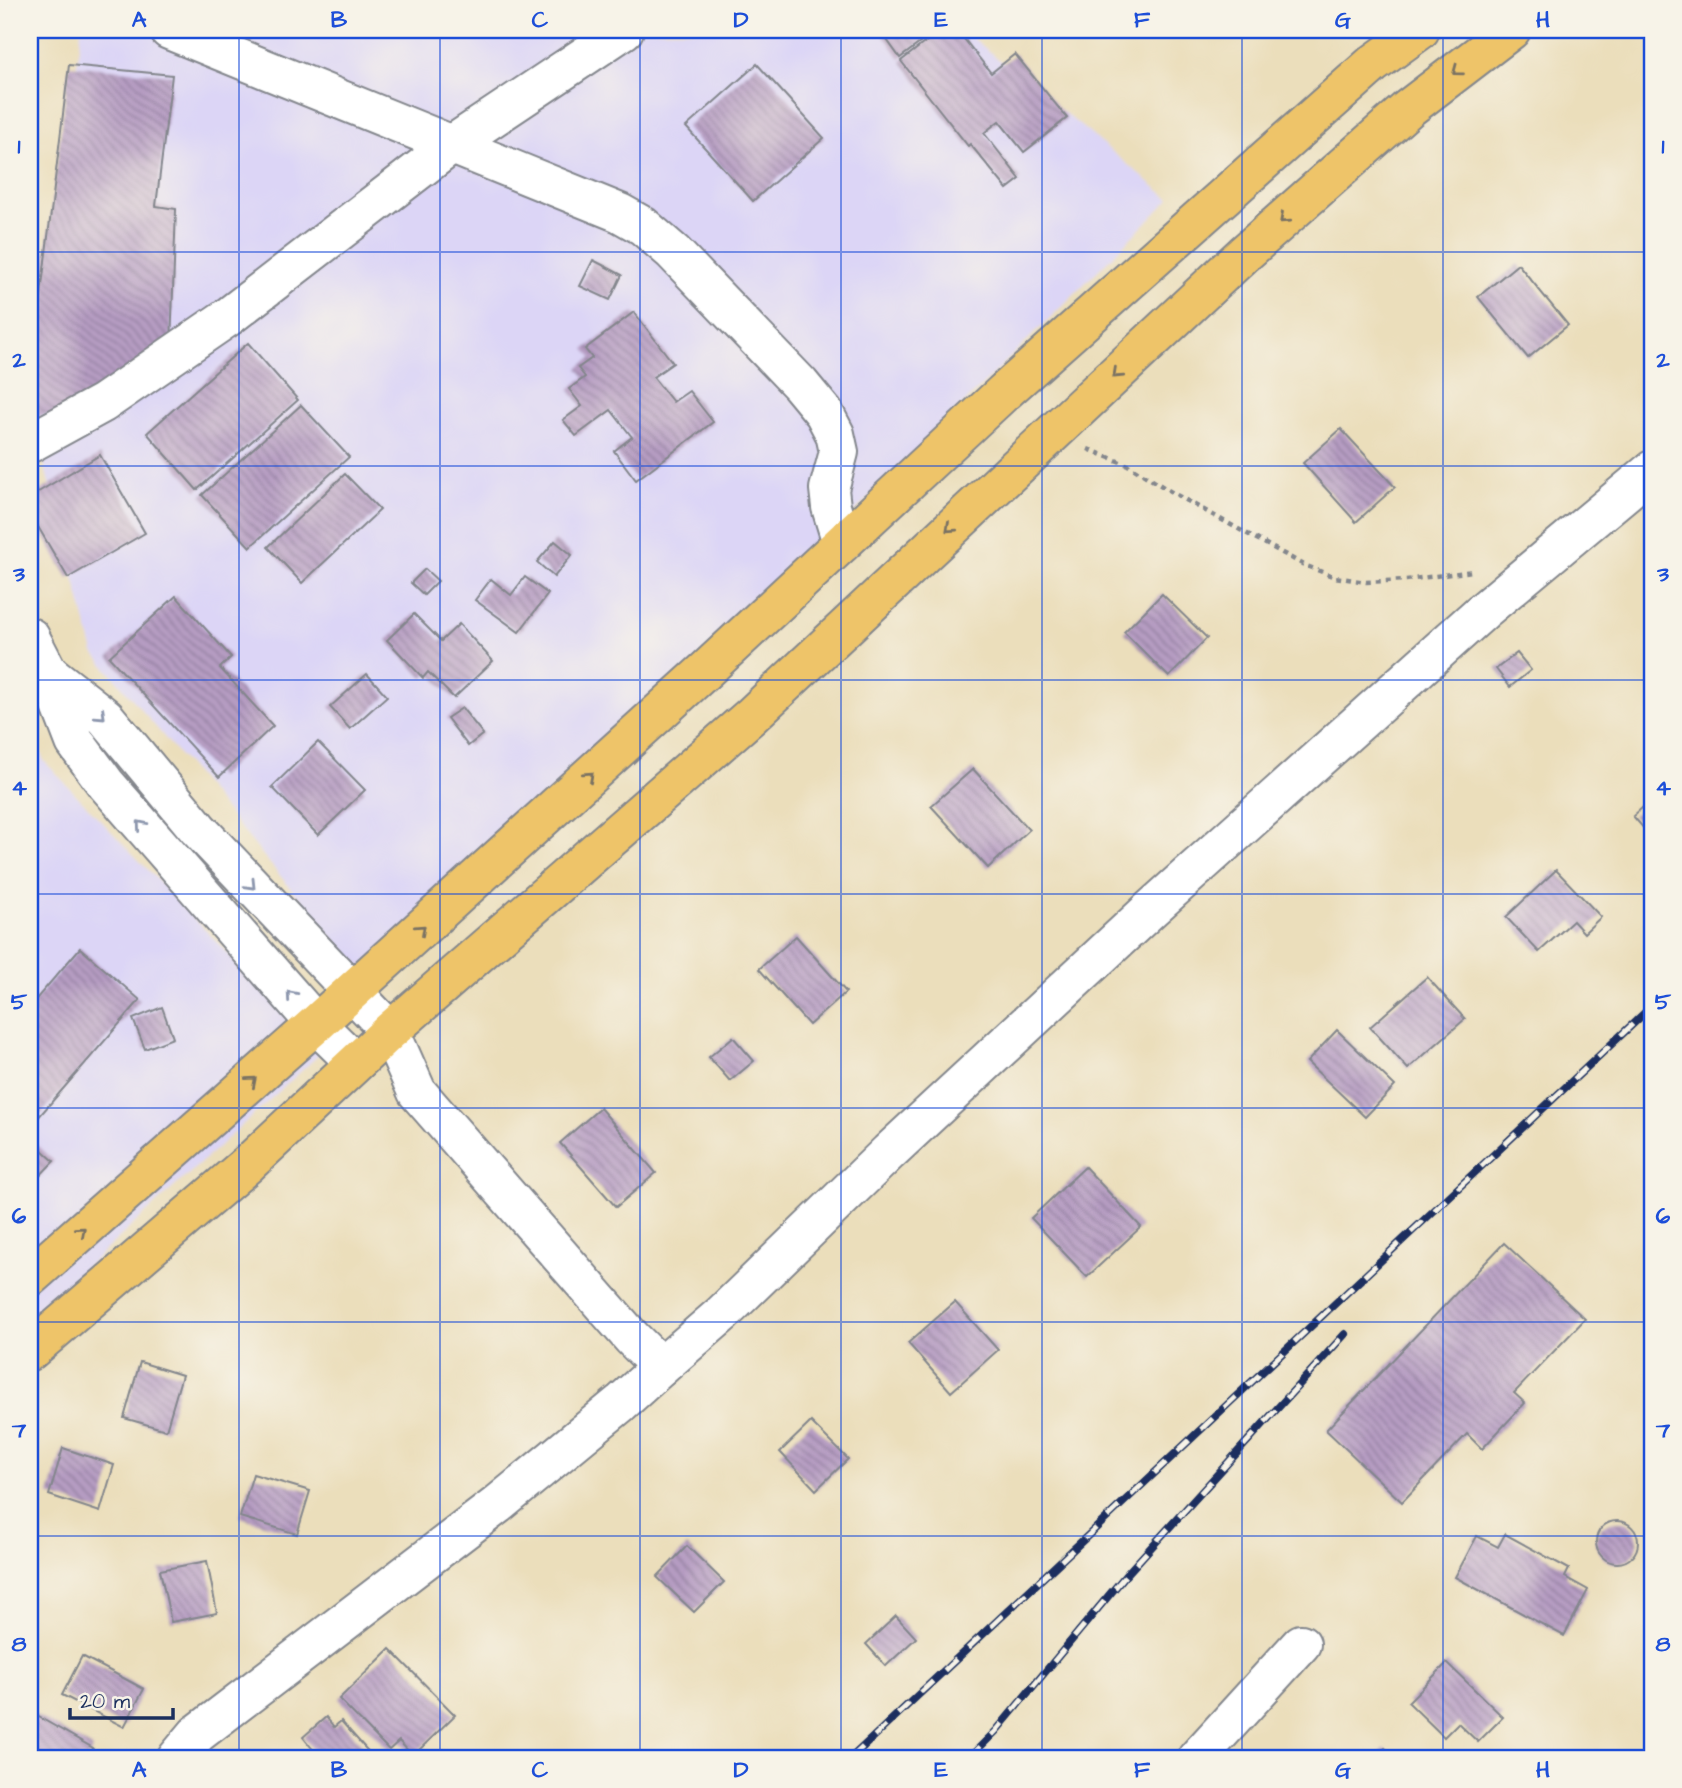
<svg xmlns="http://www.w3.org/2000/svg" width="1682" height="1788" viewBox="0 0 1682 1788" font-family="'Architects Daughter',sans-serif">
  <defs>
    <pattern id="building-back-hatch" width="6" height="6" patternUnits="userSpaceOnUse" patternTransform="scale(1.75)"><rect width="6" height="6" fill="#b69cc2"/><path d="M-1 5l2 2M0 0l6 6M5-1l2 2" fill="none" stroke="#9380a1"/></pattern>
  </defs>
  <rect width="100%" height="100%" fill="#f7f3e8"/>
  <filter id="ink" filterUnits="userSpaceOnUse"><feTurbulence type="fractalNoise" baseFrequency=".0143" numOctaves="2"/><feDisplacementMap in="SourceGraphic" scale="14" xChannelSelector="R" yChannelSelector="G"/><feConvolveMatrix kernelMatrix="1 2 1 2 8 2 1 2 1" color-interpolation-filters="sRGB"/></filter>
  <filter id="wash" filterUnits="userSpaceOnUse"><feTurbulence type="fractalNoise" baseFrequency=".00686" numOctaves="4" result="noise"/><feDisplacementMap in="SourceGraphic" scale="28" xChannelSelector="R" yChannelSelector="G"/><feGaussianBlur stdDeviation="1.57" result="paint"/><feColorMatrix in="noise" values="0 0 0 0 0 0 0 0 0 0 0 0 0 0 0 0 0 1.4 0 .05"/><feComposite in="paint" operator="in"/></filter>
  <g filter="url(#wash)">
    <rect width="100%" height="100%" fill="#ebdebb"/>
    <g fill="#dcd5f6">
      <polygon points="81,30 963,30 1170,199 374,988 94,653 34,426"/>
      <polygon points="30,727 44,761 322,1052 30,1319"/>
    </g>
    <g id="blocks">
      <g fill="url(#building-back-hatch)">
        <polygon points="880,30 925,30 929,36 900,58"/>
        <polygon points="941,30 957,30 991,73 1015,54 1067,118 1024,152 999,121 984,133 1020,179 1007,189 970,144 968,146 901,61"/>
        <polygon points="757,64 824,138 753,201 686,127"/>
        <polygon points="69,65 172,75 156,206 176,209 171,344 69,412 30,417 32,302 40,302"/>
        <polygon points="593,260 622,275 610,300 580,286"/>
        <polygon points="1518,264 1568,325 1528,358 1478,297"/>
        <polygon points="634,312 673,363 653,377 673,402 689,391 713,422 636,480 614,451 632,437 611,410 576,436 563,420 582,406 569,389 585,377 578,368 592,358 585,349"/>
        <polygon points="248,343 298,400 197,490 147,433"/>
        <polygon points="301,405 349,457 250,547 202,495"/>
        <polygon points="1341,429 1395,487 1356,522 1303,463"/>
        <polygon points="100,455 145,533 68,578 30,513 30,497"/>
        <polygon points="345,474 380,510 302,583 268,547"/>
        <polygon points="555,541 572,555 554,577 537,562"/>
        <polygon points="425,569 438,581 424,595 411,583"/>
        <polygon points="525,577 548,594 519,632 475,600 491,579 511,595"/>
        <polygon points="1162,594 1207,638 1169,677 1124,632"/>
        <polygon points="176,596 231,657 220,668 273,726 219,777 109,657"/>
        <polygon points="414,614 441,641 459,624 493,661 454,698 428,672 423,678 387,640"/>
        <polygon points="1517,653 1531,670 1510,687 1496,669"/>
        <polygon points="367,674 387,696 350,729 330,707"/>
        <polygon points="462,708 483,734 468,746 447,718"/>
        <polygon points="318,742 365,790 318,835 272,787"/>
        <polygon points="973,769 1029,830 988,868 931,806"/>
        <polygon points="1652,799 1652,838 1633,816"/>
        <polygon points="1556,870 1601,917 1584,933 1573,921 1539,952 1506,917"/>
        <polygon points="796,936 846,992 809,1025 759,969"/>
        <polygon points="80,948 140,1000 30,1127 30,1006"/>
        <polygon points="1427,977 1465,1019 1408,1069 1370,1027"/>
        <polygon points="162,1007 173,1038 145,1049 133,1019"/>
        <polygon points="1337,1030 1395,1086 1365,1117 1307,1062"/>
        <polygon points="733,1037 754,1061 730,1081 709,1057"/>
        <polygon points="600,1108 656,1173 616,1207 560,1143"/>
        <polygon points="30,1139 54,1161 30,1186"/>
        <polygon points="1085,1167 1141,1227 1087,1277 1031,1218"/>
        <polygon points="1504,1243 1585,1319 1514,1393 1525,1403 1482,1449 1467,1434 1402,1502 1326,1430"/>
        <polygon points="955,1302 998,1350 951,1392 908,1343"/>
        <polygon points="140,1362 182,1375 166,1430 124,1418"/>
        <polygon points="811,1422 848,1459 816,1490 780,1452"/>
        <polygon points="63,1448 114,1465 100,1512 49,1495"/>
        <polygon points="253,1474 310,1491 297,1534 240,1517"/>
        <circle cx="1617" cy="1542" r="21"/>
        <polygon points="1505,1534 1569,1569 1565,1577 1588,1590 1564,1636 1455,1577 1477,1536 1498,1547"/>
        <polygon points="687,1546 724,1582 694,1612 657,1577"/>
        <polygon points="207,1561 217,1613 171,1622 160,1570"/>
        <polygon points="896,1616 916,1638 886,1666 866,1644"/>
        <polygon points="390,1649 455,1715 413,1756 399,1741 389,1750 339,1699"/>
        <polygon points="82,1656 144,1689 124,1727 62,1695"/>
        <polygon points="1447,1663 1503,1717 1478,1742 1458,1723 1444,1737 1408,1702"/>
        <polygon points="30,1712 93,1748 88,1758 30,1758"/>
        <polygon points="326,1717 334,1727 341,1721 374,1758 308,1758 315,1752 303,1737"/>
        <polygon points="1385,1748 1394,1758 1374,1758"/>
      </g>
    </g>
  </g>
  <g filter="url(#ink)">
    <use href="#blocks" fill-opacity="0" stroke="#83868c" stroke-width="2"/>
    <g fill="none" stroke-linecap="round" stroke-linejoin="round">
      <defs>
        <g id="minor">
          <polyline points="169,30 620,213 643,226 673,252 800,384 824,413 835,434 839,452 829,489 831,507 842,543"/>
          <polyline points="30,443 103,403 228,317 450,146 624,30"/>
          <polyline points="661,1367 722,1314 889,1152 1152,908 1483,611 1652,470"/>
          <polyline points="177,1758 197,1734 497,1505 621,1403 661,1367 632,1338 417,1092 390,1031"/>
          <polyline points="1197,1758 1301,1644"/>
        </g>
        <g id="tertiary">
          <polyline points="30,637 48,672 75,742 106,784 316,1024 355,1062"/>
          <polyline points="50,674 105,717 198,829 390,1031"/>
        </g>
        <g id="trunk">
          <polyline points="30,1277 316,1024 707,669 1003,393 1373,64 1420,30"/>
          <polyline points="30,1351 249,1163 390,1031 751,716 1244,254 1409,108 1511,30"/>
        </g>
      </defs>
      <use href="#minor" stroke="#83868c" stroke-width="42"/>
      <use href="#tertiary" stroke="#83868c" stroke-width="42"/>
      <use href="#trunk" stroke="#83868c" stroke-width="42"/>
      <polyline stroke="#83868c" stroke-width="4.5" stroke-dasharray="5 5" stroke-linecap="butt" points="1088,449 1128,465 1173,493 1304,565 1335,577 1366,582 1406,580 1473,571"/>
      <use href="#minor" stroke="#fff" stroke-width="38"/>
      <use href="#tertiary" stroke="#fff" stroke-width="38"/>
      <use href="#trunk" stroke="#eec469" stroke-width="38"/>
      <defs>
        <g id="rail">
          <polyline points="851,1758 1652,1006"/>
          <polyline points="969,1758 996,1731 1125,1576 1345,1334"/>
        </g>
      </defs>
      <use href="#rail" stroke="#1b2f5e" stroke-width="8"/>
      <use href="#rail" stroke="#f7f3e8" stroke-width="5" stroke-dasharray="16" stroke-linecap="butt"/>
    </g>
    <defs><path id="oneway-chevron" d="M-2-3.5L2.5 0L-2 3.5" fill="none" stroke-width="1.6" stroke-linecap="round" stroke-linejoin="round" transform="scale(1.75)"/></defs>
    <g stroke="#7a7263">
      <use href="#oneway-chevron" transform="translate(1457 71) rotate(143)"/>
      <use href="#oneway-chevron" transform="translate(1284 219) rotate(138)"/>
      <use href="#oneway-chevron" transform="translate(1117 374) rotate(137)"/>
      <use href="#oneway-chevron" transform="translate(950 528) rotate(138)"/>
      <use href="#oneway-chevron" transform="translate(589 776) rotate(-42)"/>
      <use href="#oneway-chevron" transform="translate(421 929) rotate(-42)"/>
      <use href="#oneway-chevron" transform="translate(252 1081) rotate(-41)"/>
      <use href="#oneway-chevron" transform="translate(81 1231) rotate(-41)"/>
    </g>
    <g stroke="#8d97ae">
      <use href="#oneway-chevron" transform="translate(101 715) rotate(43)"/>
      <use href="#oneway-chevron" transform="translate(141 825) rotate(-131)"/>
      <use href="#oneway-chevron" transform="translate(251 885) rotate(46)"/>
      <use href="#oneway-chevron" transform="translate(291 995) rotate(-131)"/>
    </g>
  </g>
  <path fill="none" stroke="#1d4ed8" stroke-width="2" stroke-opacity="0.55" d="M239,30v1728M440,30v1728M640,30v1728M841,30v1728M1042,30v1728M1242,30v1728M1443,30v1728M30,252h1622M30,466h1622M30,680h1622M30,894h1622M30,1108h1622M30,1322h1622M30,1536h1622"/>
  <rect width="1682" height="1788" fill="none" stroke="#f7f3e8" stroke-width="77"/>
  <path d="M70 1708v10h103v-10" fill="none" stroke="#1b2f5e" stroke-width="3.5"/>
  <text x="80" y="1708" font-size="21" fill="#1b2f5e" stroke="#f7f3e8" stroke-width="5" paint-order="stroke">20 m</text>
  <rect x="38" y="38" width="1606" height="1712" fill="none" stroke="#1d4ed8" stroke-width="2.5"/>
  <g font-size="23" text-anchor="middle" font-weight="bold" fill="#1d4ed8">
    <text x="139" y="27">A</text>
    <text x="339" y="27">B</text>
    <text x="540" y="27">C</text>
    <text x="741" y="27">D</text>
    <text x="941" y="27">E</text>
    <text x="1142" y="27">F</text>
    <text x="1343" y="27">G</text>
    <text x="1543" y="27">H</text>
    <text x="19" y="153">1</text>
    <text x="1663" y="153">1</text>
    <text x="19" y="367">2</text>
    <text x="1663" y="367">2</text>
    <text x="19" y="581">3</text>
    <text x="1663" y="581">3</text>
    <text x="19" y="795">4</text>
    <text x="1663" y="795">4</text>
    <text x="19" y="1009">5</text>
    <text x="1663" y="1009">5</text>
    <text x="19" y="1223">6</text>
    <text x="1663" y="1223">6</text>
    <text x="19" y="1437">7</text>
    <text x="1663" y="1437">7</text>
    <text x="19" y="1651">8</text>
    <text x="1663" y="1651">8</text>
    <text x="139" y="1777">A</text>
    <text x="339" y="1777">B</text>
    <text x="540" y="1777">C</text>
    <text x="741" y="1777">D</text>
    <text x="941" y="1777">E</text>
    <text x="1142" y="1777">F</text>
    <text x="1343" y="1777">G</text>
    <text x="1543" y="1777">H</text>
  </g>
</svg>
